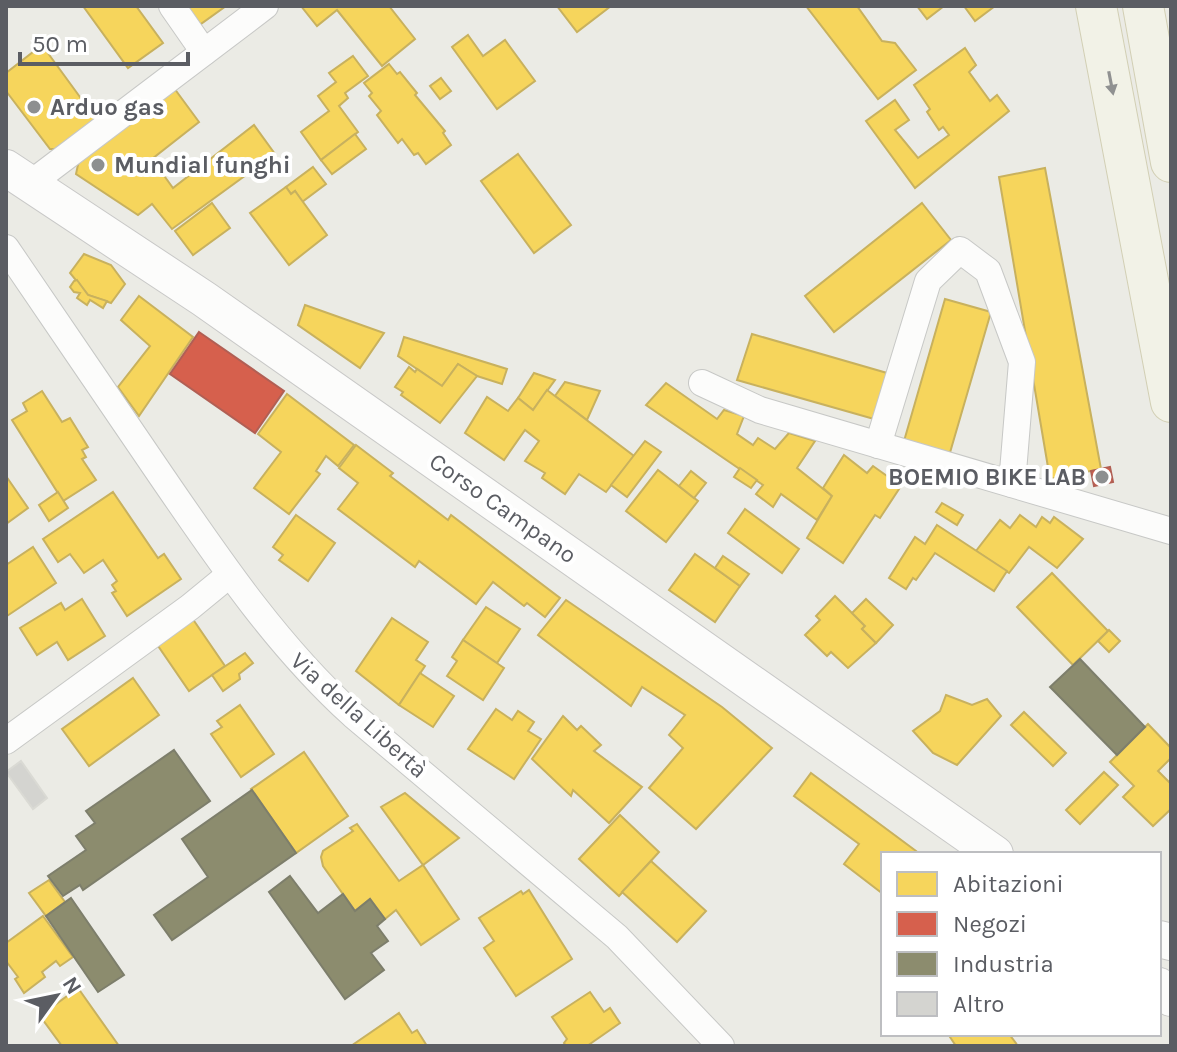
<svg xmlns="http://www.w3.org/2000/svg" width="1177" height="1052" viewBox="0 0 1177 1052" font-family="Karla,sans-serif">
  <rect width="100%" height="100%" fill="#ebebe5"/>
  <g fill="#f6d55c" stroke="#c8b15e" stroke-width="2">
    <polygon points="83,6 136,6 163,43 128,68"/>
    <polygon points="183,6 226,6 198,26"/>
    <polygon points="301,6 389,6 415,39 382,66 337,10 317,26"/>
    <polygon points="557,6 611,6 577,32"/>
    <polygon points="806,6 857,6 882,41 895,43 916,70 878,99"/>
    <polygon points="917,6 944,6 927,19"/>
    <polygon points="964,6 995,6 975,21"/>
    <polygon points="468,35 483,56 505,40 535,81 497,109 452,47"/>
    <polygon points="42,45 96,119 55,149 50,149 6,91 6,73"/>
    <polygon points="965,48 976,65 969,72 990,101 997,95 1009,111 915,188 866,121 895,100 909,120 895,130 918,158 949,135 943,127 939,130 927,112 930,109 914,85"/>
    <polygon points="353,56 368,76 345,93 348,98 339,106 358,132 321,160 301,132 329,111 318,96 336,82 329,73"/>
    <polygon points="389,64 397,74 400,72 417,93 415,95 445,131 443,133 451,145 426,164 418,153 414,155 402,139 398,143 377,115 381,111 369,96 372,93 364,83"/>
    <polygon points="441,78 451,91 440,99 430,86"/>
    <polygon points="174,88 199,122 152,159 173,188 254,125 275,154 172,229 152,204 138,215 76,174 79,160"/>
    <polygon points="355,134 366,149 332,174 321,160"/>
    <polygon points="518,154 571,225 534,253 481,181"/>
    <polygon points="313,167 326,184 302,202 295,191 291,194 286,187"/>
    <polygon points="1045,168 1101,469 1050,479 999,177"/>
    <polygon points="286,187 291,194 295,191 327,235 289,265 250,213"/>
    <polygon points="212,203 230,228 193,255 175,231"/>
    <polygon points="922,203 951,240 834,332 805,296"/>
    <polygon points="84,254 111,265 125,284 111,303 88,295 70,273"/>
    <polygon points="77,280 88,295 107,301 103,308 90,300 87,305 77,298 80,293 74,292 70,287 74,281"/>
    <polygon points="139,296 193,337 139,416 118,387 150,346 121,320"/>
    <polygon points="945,299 991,312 949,456 904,441"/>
    <polygon points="305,305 384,333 360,368 298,325"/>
    <polygon points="752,334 894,375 881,421 737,380"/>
    <polygon points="404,337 507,369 502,384 477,376 458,364 442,386 398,356"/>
    <polygon points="458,364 477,376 440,423 401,395 403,392 395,387 409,367 415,372 417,369 442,386"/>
    <polygon points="534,373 555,380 533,410 518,398"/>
    <polygon points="565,382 600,391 587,420 555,396"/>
    <polygon points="666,383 717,419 724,410 744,416 737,434 753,445 758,438 775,449 789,433 815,441 797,468 832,496 817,520 781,494 773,507 756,494 763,485 646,405"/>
    <polygon points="547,390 634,456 606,492 579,474 565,494 542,478 545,473 525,461 539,441 525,430 504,460 465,433 487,397 508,411 518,398 533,410"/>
    <polygon points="42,391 62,422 70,418 88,447 82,450 86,457 82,459 96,480 63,501 12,420 27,411 23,403"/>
    <polygon points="287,394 354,445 338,466 326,456 316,471 320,474 289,514 254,488 281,452 258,434"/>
    <polygon points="645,441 661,452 627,497 611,485"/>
    <polygon points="356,445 393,473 390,476 448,520 451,515 560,598 545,617 527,603 524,606 493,582 476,604 419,561 415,567 338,509 358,483 339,468"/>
    <polygon points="844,455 867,473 873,466 901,486 880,518 875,515 843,563 807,538 832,496 823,488"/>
    <polygon points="740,468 757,480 751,488 734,477"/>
    <polygon points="658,470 698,501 666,542 626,511"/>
    <polygon points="691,471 706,483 694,498 679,486"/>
    <polygon points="6,476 28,508 6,524"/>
    <polygon points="58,492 68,508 49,521 39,505"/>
    <polygon points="113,492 158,558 164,554 181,579 127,616 112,593 116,591 112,585 117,581 103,560 84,573 70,554 58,562 43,539"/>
    <polygon points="942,503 963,515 957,525 936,512"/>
    <polygon points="745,509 799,549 782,573 728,533"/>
    <polygon points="296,515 335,543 308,581 279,560 283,555 273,547"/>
    <polygon points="1020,515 1036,527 1042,517 1050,523 1054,517 1083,539 1057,568 1029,547 1009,573 976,551 1000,520 1010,528"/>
    <polygon points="937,525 1007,571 994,591 935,553 916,580 913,578 906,589 889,578 915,537 925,544"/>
    <polygon points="33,547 56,583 7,616 6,565"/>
    <polygon points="695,554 740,586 715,622 669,590"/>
    <polygon points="723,556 749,574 740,586 715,568"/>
    <polygon points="1052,573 1108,631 1073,665 1017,607"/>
    <polygon points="835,596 865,626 862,629 876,643 848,668 831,652 827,656 805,635 820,620 816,616"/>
    <polygon points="82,599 105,636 68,660 57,642 37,655 20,628 61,603 65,610"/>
    <polygon points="866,599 893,625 876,643 862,629 865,626 852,613"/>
    <polygon points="566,600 722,707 772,748 696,829 649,788 683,748 669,735 685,715 642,687 631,706 538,635"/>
    <polygon points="486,607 520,629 497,663 463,640"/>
    <polygon points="190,615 225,666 189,691 154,640"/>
    <polygon points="392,618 428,642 416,660 425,666 399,705 356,671"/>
    <polygon points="1109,630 1120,641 1109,652 1098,641"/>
    <polygon points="463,640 504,668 483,700 447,676 457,661 452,657"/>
    <polygon points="245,653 253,663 239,674 240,679 223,691 212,675"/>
    <polygon points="420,673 454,696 433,727 399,705"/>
    <polygon points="133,678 159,715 89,766 62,729"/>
    <polygon points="946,695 972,705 987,699 1001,716 957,765 933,753 913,731 940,711"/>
    <polygon points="240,705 274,754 241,777 211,734 222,727 217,721"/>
    <polygon points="496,709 512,720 518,711 534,722 528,731 541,739 514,779 468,749"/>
    <polygon points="1024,712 1066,753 1053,766 1011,725"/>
    <polygon points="563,716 577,730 581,726 601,745 594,751 642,787 609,823 573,790 571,796 532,759"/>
    <polygon points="1148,724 1171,748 1171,758 1158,771 1171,784 1171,809 1153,826 1123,797 1134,786 1110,762"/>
    <polygon points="304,752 348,816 296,853 251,789"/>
    <polygon points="1104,772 1118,785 1080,824 1066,810"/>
    <polygon points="811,773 916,851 914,854 883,854 883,894 844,864 859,844 794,796"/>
    <polygon points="405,793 459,838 423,865 381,807"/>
    <polygon points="620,815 659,852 619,896 579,859"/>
    <polygon points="357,824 399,881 423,865 459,919 421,945 396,910 385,919 370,899 355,911 323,866 321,857 323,851 353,831 350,828"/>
    <polygon points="651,861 706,911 677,942 622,892"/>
    <polygon points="49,880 65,902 46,916 29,893"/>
    <polygon points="529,890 572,959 516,996 484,948 494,941 479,918 521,891 523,894"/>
    <polygon points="43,916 73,957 60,966 56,961 42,972 45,977 24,993 15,979 18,977 6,961 6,943"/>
    <polygon points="78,988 119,1046 62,1046 40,1016"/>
    <polygon points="590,992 604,1012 610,1008 620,1023 587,1046 566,1046 564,1043 567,1039 552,1017"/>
    <polygon points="399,1013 412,1033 417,1030 427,1046 351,1046"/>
    <polygon points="948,1034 1009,1034 1018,1046 956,1046"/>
  </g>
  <g fill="#d6604d" stroke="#b15f54" stroke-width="2">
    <polygon points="199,332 284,391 255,433 170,374"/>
    <polygon points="1110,467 1113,482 1094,486 1091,471"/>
  </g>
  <g fill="#8c8c6e" stroke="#7d7e6b" stroke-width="2">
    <polygon points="1080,659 1145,727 1117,755 1050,687"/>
    <polygon points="174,750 210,801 83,890 80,885 63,896 48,876 86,850 76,836 95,823 86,811"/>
    <polygon points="252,790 296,853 172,940 154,915 208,877 182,839"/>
    <polygon points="290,876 318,913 343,894 355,911 370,899 385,919 377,926 388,941 371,953 384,970 345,999 269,892"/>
    <polygon points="71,898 124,975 98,992 46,916"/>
  </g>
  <polygon fill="#d4d4d0" stroke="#dadad4" stroke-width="2" points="21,761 47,798 33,809 6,772"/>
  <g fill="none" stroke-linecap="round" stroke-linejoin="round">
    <defs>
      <g id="street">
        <polyline points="172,6 204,52"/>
        <polyline points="30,184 265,6"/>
        <path d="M6,248c51,75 103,151 154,226 59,86 116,171 193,241l264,222 104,109"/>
        <polyline points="702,383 760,410 1171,531"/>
        <polyline points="878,445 928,281 960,250 988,271 1022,362 1012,484"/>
        <polyline points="6,741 190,607 229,575"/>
      </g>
      <g id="secondary">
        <polyline points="6,168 204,299 995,854"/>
        <polyline points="1159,939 1171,942"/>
        <polyline points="1159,986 1171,998"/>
      </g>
      <g id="primary">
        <polyline points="1096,6 1171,402"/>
        <polyline points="1143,6 1171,162"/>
      </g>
    </defs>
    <use href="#street" stroke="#c7c8c6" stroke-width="28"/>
    <use href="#secondary" stroke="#c8c8c7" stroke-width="38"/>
    <use href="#primary" stroke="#d2cfb4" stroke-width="42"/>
    <use href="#street" stroke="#fcfcfb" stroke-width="26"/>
    <use href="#secondary" stroke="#fcfcfb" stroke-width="36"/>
    <use href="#primary" stroke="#f2f2e7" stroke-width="40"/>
  </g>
  <defs><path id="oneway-solid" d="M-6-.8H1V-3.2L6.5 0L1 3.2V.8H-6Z" transform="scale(2)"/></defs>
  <use fill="#909191" href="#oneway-solid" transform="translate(1111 83) rotate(79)"/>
  <g fill="#8d8f90" stroke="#fff" stroke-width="3">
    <circle cx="34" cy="107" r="8"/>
    <circle cx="98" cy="165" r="8"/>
    <circle cx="1102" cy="477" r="8"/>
  </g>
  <g text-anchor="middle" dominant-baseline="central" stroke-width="8" stroke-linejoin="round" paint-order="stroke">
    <g font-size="24" font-weight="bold" fill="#5b5d63" stroke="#fff" text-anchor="start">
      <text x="50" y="107">Arduo gas</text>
      <text x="114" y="165">Mundial funghi</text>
      <text x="1086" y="477" text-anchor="end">BOEMIO BIKE LAB</text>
    </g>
    <g font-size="24" fill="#5b5d63" stroke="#fff">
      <text transform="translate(503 508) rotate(35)">Corso Campano</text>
      <text transform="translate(359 715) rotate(42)">Via della Libertà</text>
    </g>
  </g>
  <rect width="1177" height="1052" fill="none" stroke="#5b5d63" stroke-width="16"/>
  <rect x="881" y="852" width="280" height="184" fill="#ffffff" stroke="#bdbec1" stroke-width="2"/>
  <rect x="897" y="872" width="40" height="24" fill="#f6d55c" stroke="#bdbec1" stroke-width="2"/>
  <text x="953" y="892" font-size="24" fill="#5b5d63">Abitazioni</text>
  <rect x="897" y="912" width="40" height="24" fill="#d6604d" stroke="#bdbec1" stroke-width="2"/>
  <text x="953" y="932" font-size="24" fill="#5b5d63">Negozi</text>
  <rect x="897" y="952" width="40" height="24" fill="#8c8c6e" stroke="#bdbec1" stroke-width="2"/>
  <text x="953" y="972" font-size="24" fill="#5b5d63">Industria</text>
  <rect x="897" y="992" width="40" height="24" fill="#d4d4d0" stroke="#bdbec1" stroke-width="2"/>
  <text x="953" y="1012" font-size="24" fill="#5b5d63">Altro</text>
  <g transform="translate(56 996) rotate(57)" stroke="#ffffff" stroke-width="6" paint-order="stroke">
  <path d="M0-6L14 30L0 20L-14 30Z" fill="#5b5d63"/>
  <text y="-12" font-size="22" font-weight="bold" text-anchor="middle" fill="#5b5d63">N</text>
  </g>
  <path d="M20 52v12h168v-12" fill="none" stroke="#5b5d63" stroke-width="4"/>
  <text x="32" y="52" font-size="24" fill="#5b5d63" stroke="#ffffff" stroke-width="6" paint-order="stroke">50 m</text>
</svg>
